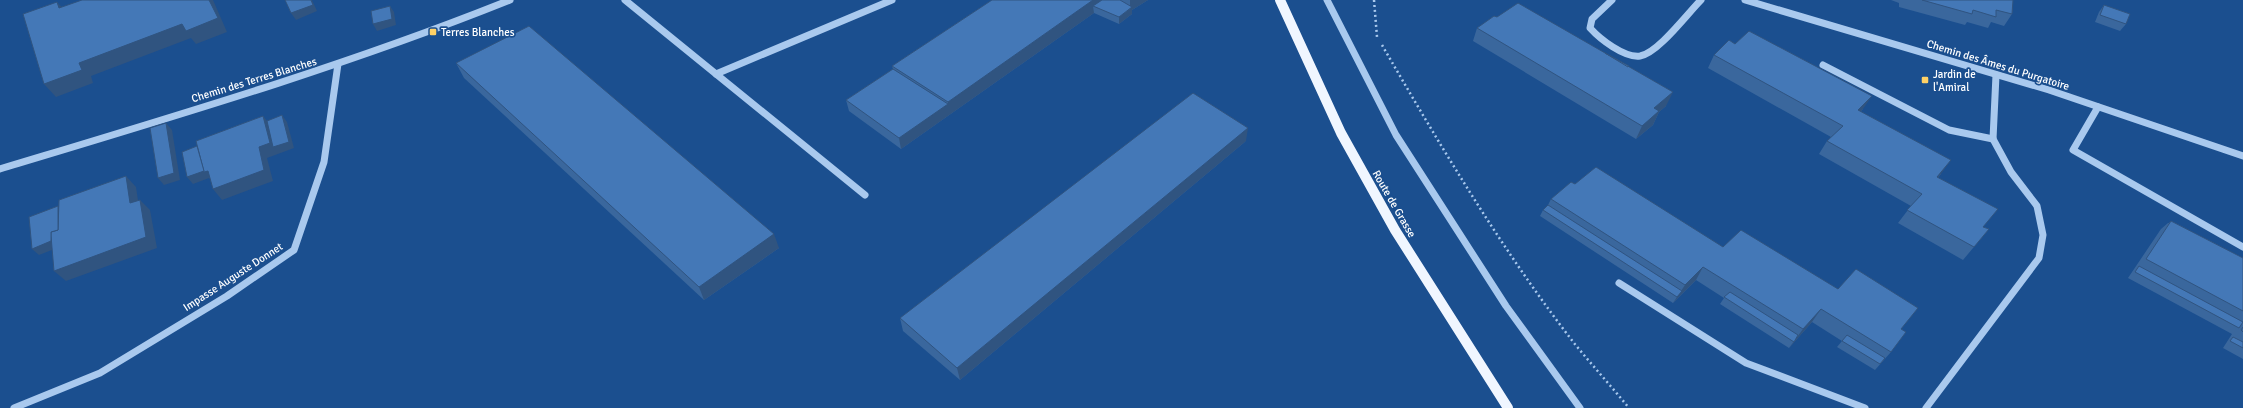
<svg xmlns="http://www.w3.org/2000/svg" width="2243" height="408" viewBox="0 0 2243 408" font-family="Signika,sans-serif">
  <rect width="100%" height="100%" fill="#1b4f8f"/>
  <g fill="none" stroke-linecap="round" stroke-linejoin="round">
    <g stroke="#a9c9ee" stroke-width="2.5" stroke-dasharray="2 3" stroke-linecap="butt">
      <polyline points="1374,0 1377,37"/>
      <path d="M1382,45c59,102 120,205 192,298 18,22 37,43 55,65"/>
    </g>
    <g stroke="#a9c9ee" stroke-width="7">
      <polyline points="625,0 865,195"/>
      <polyline points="1327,0 1396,135 1506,306 1580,408"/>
      <path d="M1612,0l-20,19 -2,9c10,11 34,30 50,28 18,-3 47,-42 61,-56"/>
      <polyline points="1745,0 2049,90 2243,156"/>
      <polyline points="1823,65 1949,130 1993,139"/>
      <polyline points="716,74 892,0"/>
      <polyline points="2098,107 2073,150 2243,247"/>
      <path d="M0,169c172,-52 343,-102 510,-169"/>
      <polyline points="1619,283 1746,363 1865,408"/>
      <polyline points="14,408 100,373 227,296 294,250 324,162 338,64"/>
      <polyline points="1926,408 2039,258 2043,235 2037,206 2011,172 1993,139 1996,75"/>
    </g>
    <polyline stroke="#f0f6ff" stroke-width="10" points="1280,0 1341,133 1395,230 1508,408"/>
  </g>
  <g fill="#3a679d">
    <polygon points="992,0 1148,0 1132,10 1132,14 1119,24 1094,13 901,149 849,111 846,100 893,69 892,66"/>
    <polygon points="1891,0 2013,0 2012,14 2004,26 1991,22 1988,28 1967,22 1965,25 1899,7 1899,3"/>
    <polygon points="2104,5 2126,24 2120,31 2095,22 2099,12"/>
    <polygon points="1555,25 1666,88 1666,106 1659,112 1653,125 1636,139 1473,41 1477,28"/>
    <polygon points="1735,44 1863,109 1860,112 1941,174 1938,178 1983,227 1989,229 1963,260 1898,223 1911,206 1819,154 1827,141 1831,137 1708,68 1714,55"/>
    <polygon points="456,63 779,248 704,300 464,78"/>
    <polygon points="1246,141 960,380 903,331 900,318"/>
    <polygon points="1575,184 1723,247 1901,329 1891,352 1875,370 1837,347 1842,341 1812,322 1789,348 1720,304 1724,298 1696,280 1673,303 1540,216 1543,210 1548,205 1551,199"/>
    <polygon points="2171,221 2243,258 2243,359 2223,348 2232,334 2128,278 2161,229 2168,223 2169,223"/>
  </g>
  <g fill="#305480">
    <polygon points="209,0 213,0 227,32 196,44 191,38 91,76 93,83 56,97 44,84 79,63"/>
    <polygon points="311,0 312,0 317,11 296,20 291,13"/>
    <polygon points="1093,0 1111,0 1093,6 1094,13 901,149 899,138 948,104 948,102"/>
    <polygon points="1130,0 1148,0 1132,10 1132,14 1119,24 1119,17 1130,9"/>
    <polygon points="57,2 69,15 59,8"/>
    <polygon points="390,6 394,12 396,25 377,31 373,24"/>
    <polygon points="1673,92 1666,106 1659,112 1653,125 1636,139 1642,126 1654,108"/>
    <polygon points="1872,96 1863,109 1849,124 1858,110"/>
    <polygon points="282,115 287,122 294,148 267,158 273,181 222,200 213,189 259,147 263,116 272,127"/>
    <polygon points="166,123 172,130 180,180 164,185 158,178"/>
    <polygon points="1248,128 1246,141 960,380 957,368"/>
    <polygon points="199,145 214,183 209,178 193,184 187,177"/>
    <polygon points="1951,160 1941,174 1927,190 1937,177"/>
    <polygon points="126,176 136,187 140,214 130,203"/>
    <polygon points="140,200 150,210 157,248 66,281 54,271"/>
    <polygon points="774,234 779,248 704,300 699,287"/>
    <polygon points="56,236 62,246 39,255 32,249"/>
    <polygon points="1703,267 1696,280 1673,303 1685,285"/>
    <polygon points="1821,309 1812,322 1789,348 1803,329"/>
  </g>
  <g fill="#4478b7" stroke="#305480">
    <polygon points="82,0 209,0 218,18 186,31 182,24 79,63 82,70 44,84 23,14 57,2 59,8"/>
    <polygon points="285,0 311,0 313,5 291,13"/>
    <polygon points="992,0 1093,0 948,102 892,66"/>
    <polygon points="1102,0 1120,0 1132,7 1119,17 1093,6"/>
    <polygon points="1922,0 2013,0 2012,14 1996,10 1996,17 1973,10 1972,14"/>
    <polygon points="1518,3 1673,92 1654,108 1659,111 1642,126 1477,28 1494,16 1497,17"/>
    <polygon points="2104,5 2130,14 2126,24 2100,15"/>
    <polygon points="390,6 392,19 373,24 371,11"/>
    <polygon points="529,26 774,234 699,287 456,63"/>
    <polygon points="1749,31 1872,96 1858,110 1951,160 1937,177 1998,209 1983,227 1989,229 1974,247 1907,210 1922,194 1827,141 1843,126 1714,55 1729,40 1735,44"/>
    <polygon points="1605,53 1629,66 1628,67"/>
    <polygon points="893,69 948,104 899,138 846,100"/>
    <polygon points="1193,93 1248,128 957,368 900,318"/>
    <polygon points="282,115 289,142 273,147 267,121"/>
    <polygon points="263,116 270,143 259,147 264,170 213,189 208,171 204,172 196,141"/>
    <polygon points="166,123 174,173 158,178 150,128"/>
    <polygon points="197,146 204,171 187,177 182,152"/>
    <polygon points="1596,167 1723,247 1741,230 1838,289 1856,269 1918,308 1901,329 1906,332 1891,352 1821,309 1803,329 1703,267 1685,285 1551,199 1571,182 1575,184"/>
    <polygon points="126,176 130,203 140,200 146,237 54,271 51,236 51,232 58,230 59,200"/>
    <polygon points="1548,205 1682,291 1677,297 1543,210"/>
    <polygon points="58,206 58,230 51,232 51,241 32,249 29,217"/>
    <polygon points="2171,221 2243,258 2243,311 2146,259"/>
    <polygon points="2139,266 2243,322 2239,328 2135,272"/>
    <polygon points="1730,292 1798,335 1794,342 1724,297"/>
    <polygon points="2243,327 2243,332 2241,330"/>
    <polygon points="1847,335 1885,358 1880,364 1842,341"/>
    <polygon points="2233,337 2243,342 2243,348 2230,341"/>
  </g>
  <g fill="#ffd166" stroke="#1b4f8f" stroke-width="1.5">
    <rect x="429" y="28" width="8" height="8" rx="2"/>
    <rect x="1921" y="76" width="8" height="8" rx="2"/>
  </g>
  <g text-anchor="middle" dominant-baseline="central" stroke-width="3.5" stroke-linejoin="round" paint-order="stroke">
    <g font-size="11" fill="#fff" stroke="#1b4f8f" text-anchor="start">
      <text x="441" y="32">Terres Blanches</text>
      <text x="1933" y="74">Jardin de<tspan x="1933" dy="13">l'Amiral</tspan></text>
    </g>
    <g font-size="11" fill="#fff" stroke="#1b4f8f">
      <text transform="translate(1998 65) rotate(17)">Chemin des Âmes du Purgatoire</text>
      <text transform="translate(254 80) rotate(-17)">Chemin des Terres Blanches</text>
      <text transform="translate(1394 204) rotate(60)">Route de Grasse</text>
      <text transform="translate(233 277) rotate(-33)">Impasse Auguste Donnet</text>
    </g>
  </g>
</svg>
